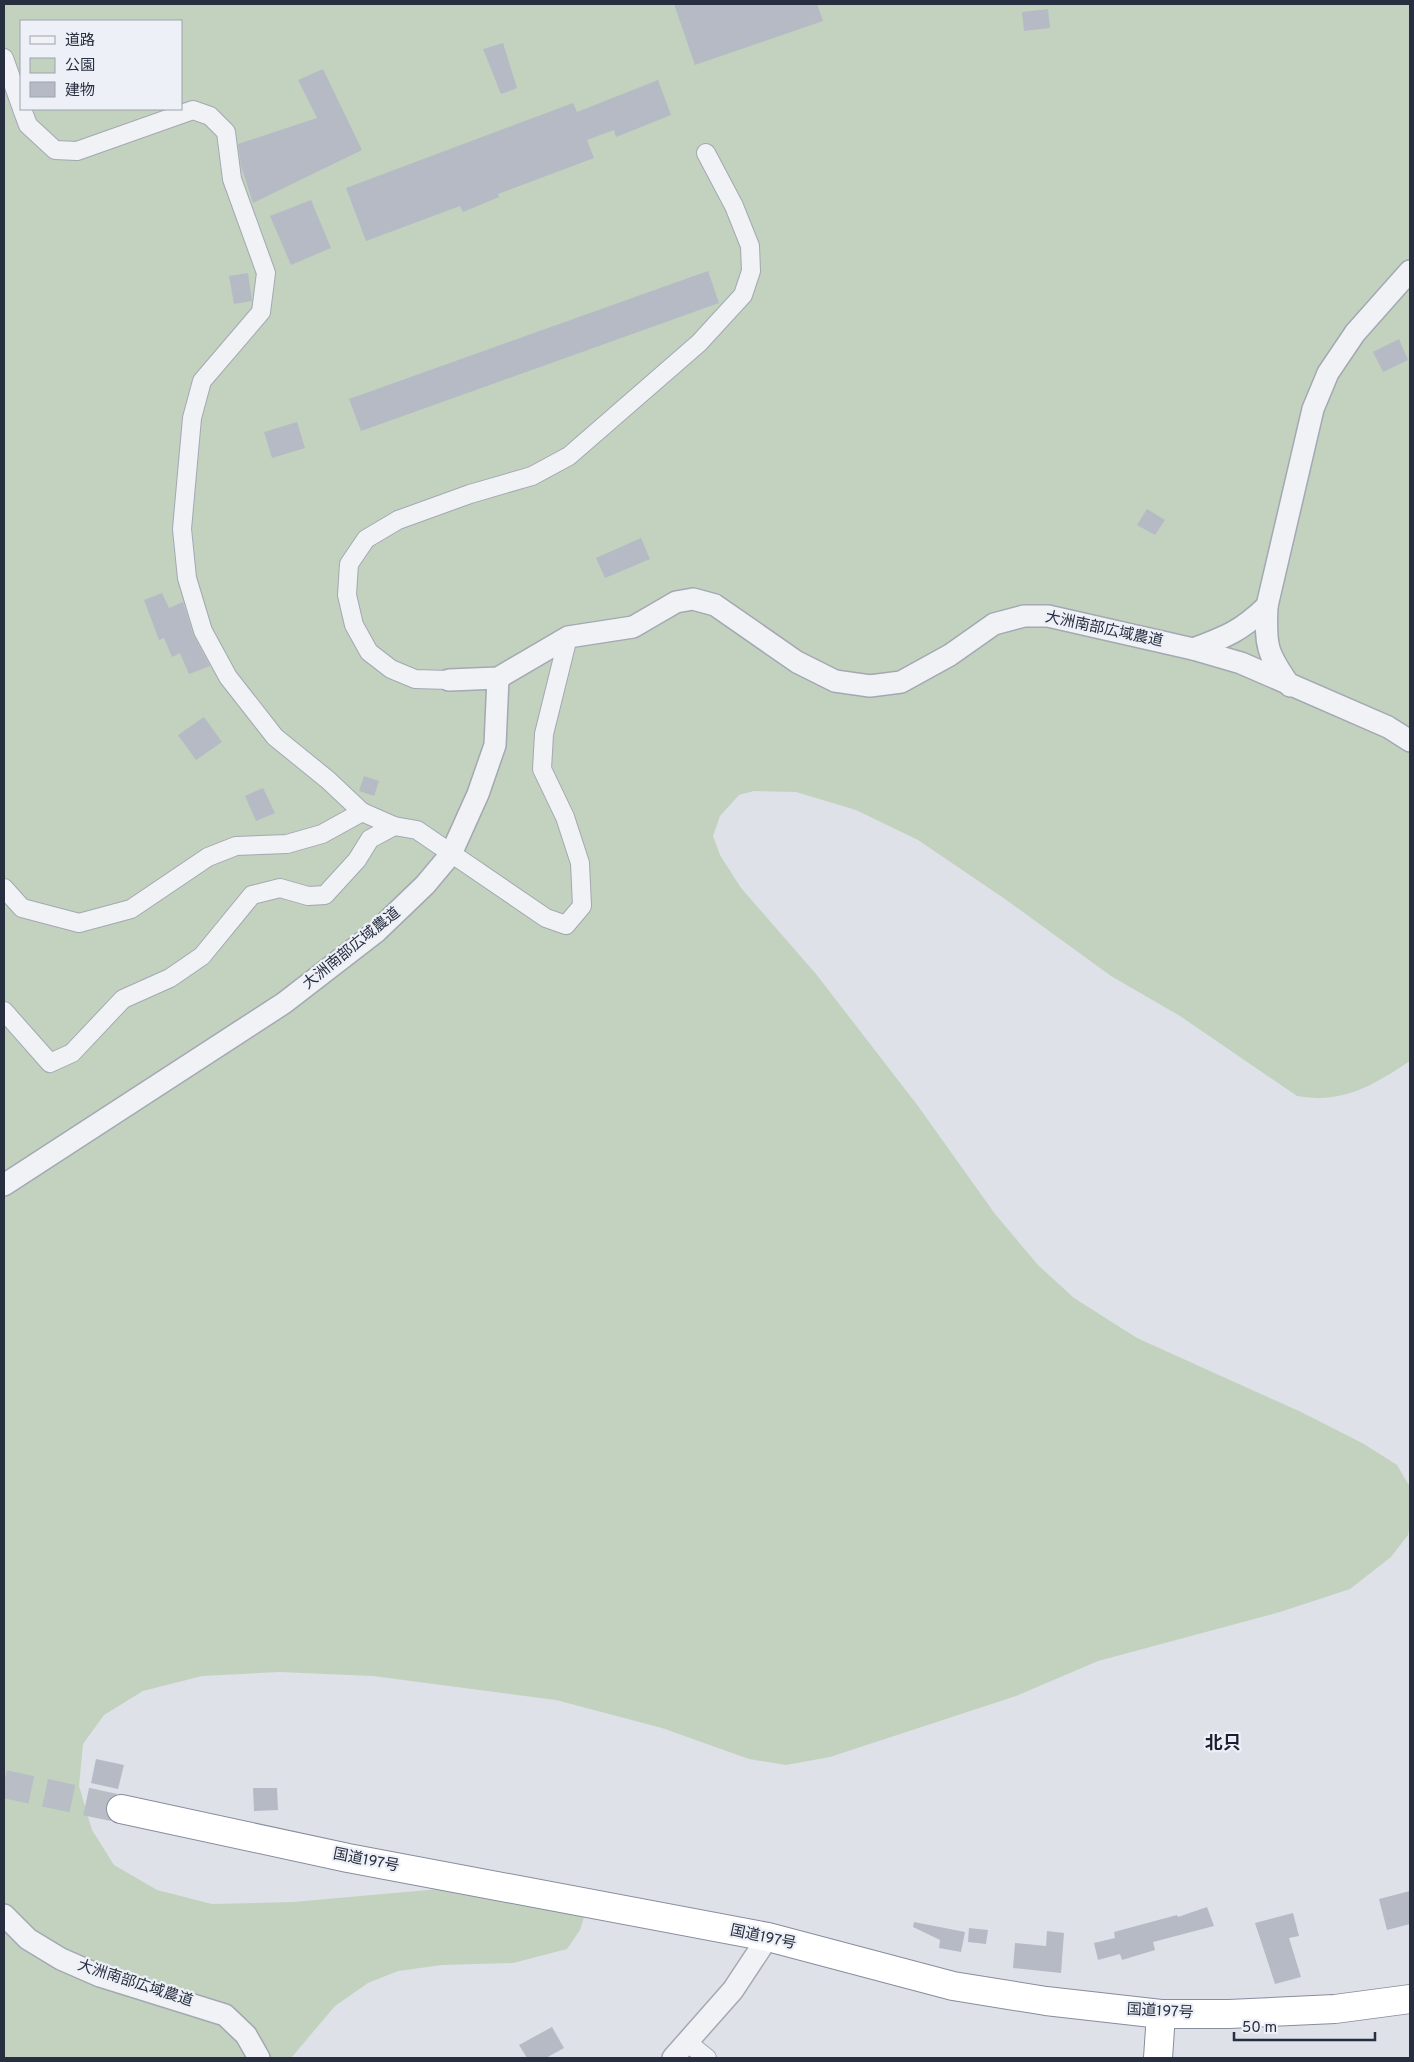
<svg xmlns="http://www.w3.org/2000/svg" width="1414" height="2062" viewBox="0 0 1414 2062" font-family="Overpass,'Noto Sans JP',sans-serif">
  <rect width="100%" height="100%" fill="#dee1e8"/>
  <path fill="#c2d2bf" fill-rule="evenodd" d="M4,4h1406v1057c-38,25 -67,43 -113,35l-117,-80 -69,-40 -106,-77 -87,-59 -62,-30 -60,-18 -42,-1 -15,4 -19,21 -7,20 7,19 21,33 75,86 102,132 77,108 43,51 36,33 63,40 164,74 63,32 33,21 13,22v36l-2,12 -17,22 -41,32 -70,23 -182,49 -82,35 -186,61 -44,8 -37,-6 -87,-31 -106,-28 -183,-24 -94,-4 -77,4 -59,15 -39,24 -21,29 -4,42 13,44 22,35 43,25 55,14 81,-2 226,-20 51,7 14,28 -4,13 -13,19 -54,14 -71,2 -44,6 -30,12 -33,23 -44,52h-287zM21,21h160v88h-160z"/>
  <g fill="#b5bac5">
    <polygon points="674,4 817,4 823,21 695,65"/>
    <polygon points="1048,9 1050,28 1024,31 1022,12"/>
    <polygon points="503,43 517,88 501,94 483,49"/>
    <polygon points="323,69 362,150 253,203 241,166 238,144 317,118 298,80"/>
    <polygon points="658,80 671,115 616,137 614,130 587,140 594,158 498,194 499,197 463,212 460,206 366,241 346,188 573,103 577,112"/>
    <polygon points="311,200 331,248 291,265 270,216"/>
    <polygon points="708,271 719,303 361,431 349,399"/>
    <polygon points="248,273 252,301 234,304 229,276"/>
    <polygon points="1399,339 1408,360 1383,372 1373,352"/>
    <polygon points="297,422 305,448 272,458 264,432"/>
    <polygon points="1147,509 1165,520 1155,535 1137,525"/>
    <polygon points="641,538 650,559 605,578 596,558"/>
    <polygon points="162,593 169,608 183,602 193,634 210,666 189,674 180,653 172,657 164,638 159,640 144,600"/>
    <polygon points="204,717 222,742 196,760 178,735"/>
    <polygon points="364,776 379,781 374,796 359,791"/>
    <polygon points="263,788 275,813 256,821 245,796"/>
    <polygon points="96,1759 124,1765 118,1789 91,1783"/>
    <polygon points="253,1788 277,1788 278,1810 254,1811"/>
    <polygon points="1410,1891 1410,1924 1387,1930 1379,1899"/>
    <polygon points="1207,1907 1214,1926 1153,1942 1155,1950 1122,1960 1120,1954 1098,1960 1094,1943 1115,1938 1114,1932 1177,1915 1178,1917"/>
    <polygon points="1293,1913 1299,1936 1289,1938 1301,1977 1275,1984 1255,1923"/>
    <polygon points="914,1922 965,1932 961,1952 939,1948 940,1940 913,1927"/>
    <polygon points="969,1928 988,1930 986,1944 968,1942"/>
    <polygon points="1047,1931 1064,1933 1061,1973 1013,1968 1015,1943 1046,1946"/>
    <polygon points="552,2027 564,2048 546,2058 527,2058 519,2045"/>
  </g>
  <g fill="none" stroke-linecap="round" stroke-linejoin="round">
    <polyline stroke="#b9bdc6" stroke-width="28" stroke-dasharray="28 14" stroke-linecap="butt" points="4,1784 121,1809"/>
    <defs>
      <g id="minor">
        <polyline points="4,58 21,106"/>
        <polyline points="22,109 28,125 55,150 77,151 193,110 210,116 226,132 232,179 266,273 261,312 202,381 192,418 182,529 187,578 203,631 228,677 275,737 328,780 362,812 394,826 417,830 546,918 566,925 582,906 580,863 565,817 542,769 544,734 568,637"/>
        <polyline points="449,680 415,679 391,669 369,652 354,625 347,595 349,564 366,539 398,520 470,494 532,476 569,456 699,343 743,295 751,271 750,246 734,206 706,153"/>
        <polyline points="4,888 22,908 79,923 131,909 208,857 236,846 287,844 322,834 362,812"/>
        <polyline points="4,1011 50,1063 72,1053 123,999 170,978 202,956 252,895 280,888 308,896 325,895 357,860 370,839 394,826"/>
        <polyline points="688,2043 707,2058"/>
      </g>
      <g id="tertiary">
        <polyline points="1267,606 1313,409 1328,373 1355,333 1410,271"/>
        <path d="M1193,649c33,-12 48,-18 74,-43 -2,41 0,47 23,80"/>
        <polyline points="449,680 498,678 568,637 633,627 676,602 693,599 715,605 797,662 835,681 870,686 901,682 950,655 994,624 1024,616 1048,616 1193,649 1241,663 1388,727 1410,741"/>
        <polyline points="4,1185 284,1003 376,932 425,885 451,854 478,794 495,745 498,678"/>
        <polyline points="4,1915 28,1939 61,1959 100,1976 225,2015 246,2035 259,2058"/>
        <polyline points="673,2058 733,1990 768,1937"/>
      </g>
      <polyline id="trunk" points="121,1809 348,1858 768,1937 953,1986 1046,2001 1161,2014 1229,2014 1335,2009 1410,1999"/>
      <polyline id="motorway" points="1158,2058 1161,2014"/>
    </defs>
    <use href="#minor" stroke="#a3a8b2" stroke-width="20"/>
    <use href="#tertiary" stroke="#a3a8b2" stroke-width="24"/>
    <use href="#trunk" stroke="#858d9f" stroke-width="30"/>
    <use href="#motorway" stroke="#858d9f" stroke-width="30"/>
    <use href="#minor" stroke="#f1f2f6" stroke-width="18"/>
    <use href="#tertiary" stroke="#f1f2f6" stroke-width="21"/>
    <use href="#trunk" stroke="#fff" stroke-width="28"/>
    <use href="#motorway" stroke="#fff" stroke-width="28"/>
  </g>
  <g text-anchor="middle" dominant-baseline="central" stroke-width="4.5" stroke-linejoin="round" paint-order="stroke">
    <g font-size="15" fill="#272e3f" stroke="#edf0f6">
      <text transform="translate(1104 630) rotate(12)">大洲南部広域農道</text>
      <text transform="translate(352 949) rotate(-39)">大洲南部広域農道</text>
      <text transform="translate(366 1861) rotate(11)">国道197号</text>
      <text transform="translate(763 1938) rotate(12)">国道197号</text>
      <text transform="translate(135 1984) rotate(18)">大洲南部広域農道</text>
      <text transform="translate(1160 2012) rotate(3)">国道197号</text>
    </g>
    <g font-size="18" font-weight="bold" fill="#191f30" stroke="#edf0f6">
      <text x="1223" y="1744">北只</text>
    </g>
  </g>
  <rect width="1414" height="2062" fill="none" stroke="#272e3f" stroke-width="10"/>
  <rect x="20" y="20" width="162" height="90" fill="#edf0f6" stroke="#9ea2ad"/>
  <rect x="30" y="36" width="25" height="8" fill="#f1f2f6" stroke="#9ea2ad"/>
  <text x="65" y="45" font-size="15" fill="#272e3f">道路</text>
  <rect x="30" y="58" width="25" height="15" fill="#c2d2bf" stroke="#9ea2ad"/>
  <text x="65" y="70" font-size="15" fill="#272e3f">公園</text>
  <rect x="30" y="82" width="25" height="15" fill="#b5bac5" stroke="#9ea2ad"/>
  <text x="65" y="95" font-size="15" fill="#272e3f">建物</text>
  <path d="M1234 2032v8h141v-8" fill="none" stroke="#272e3f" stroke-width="2.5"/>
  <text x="1242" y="2032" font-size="15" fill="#272e3f" stroke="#edf0f6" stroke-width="4" paint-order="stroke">50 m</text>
</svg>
